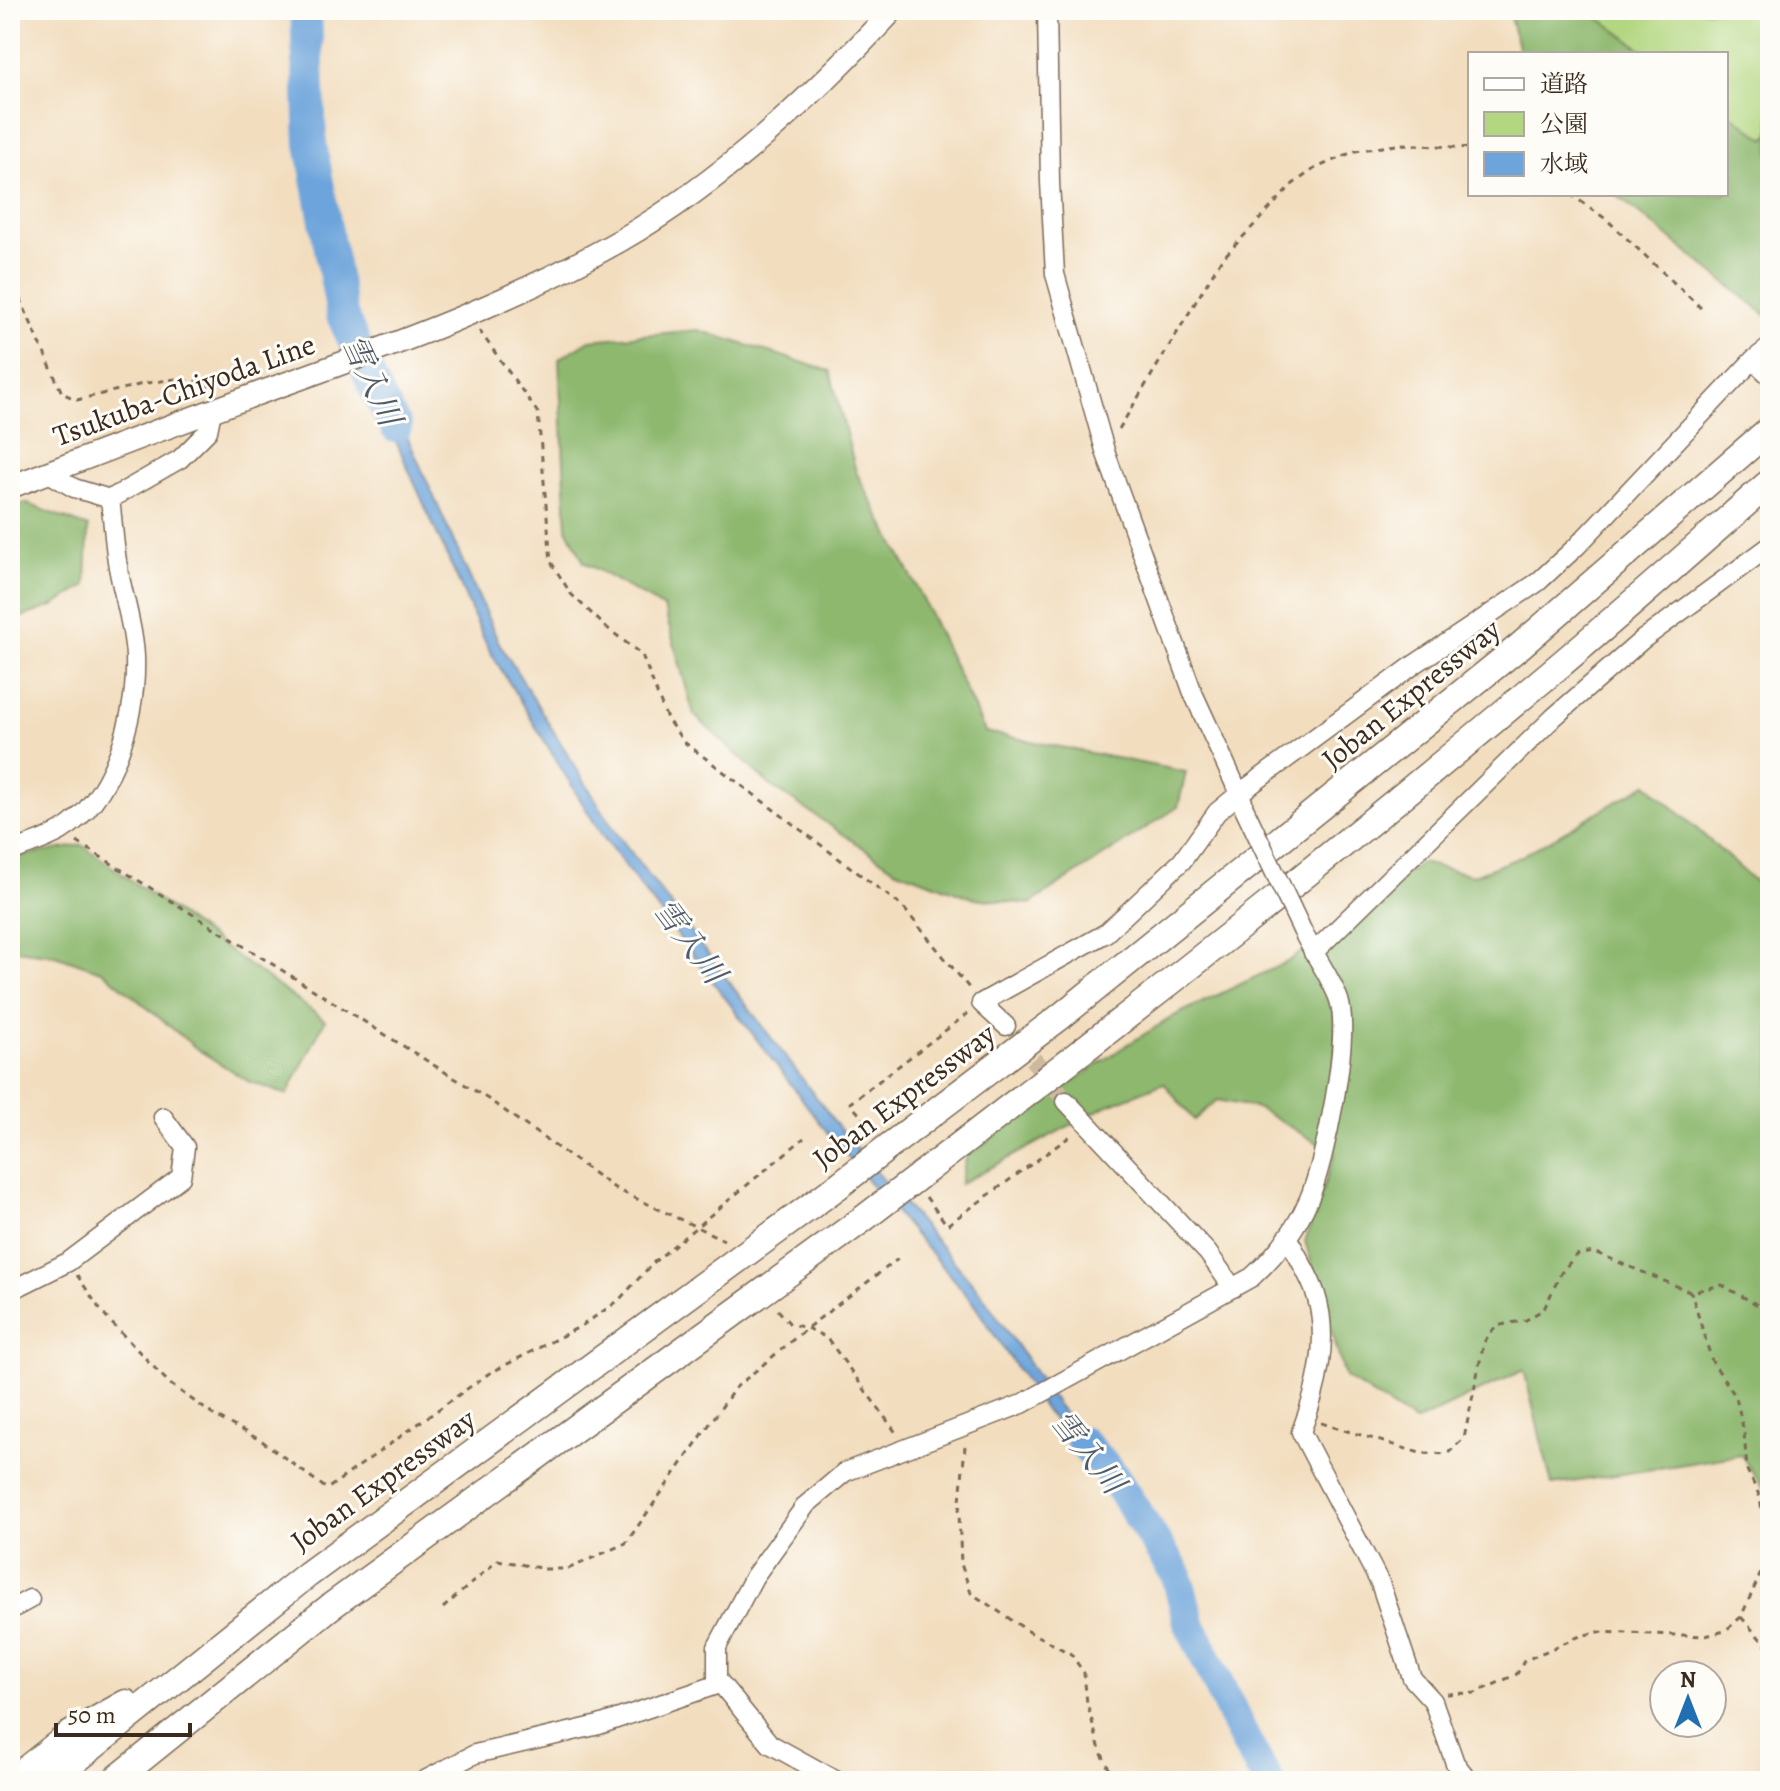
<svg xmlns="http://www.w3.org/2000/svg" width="1780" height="1791" viewBox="0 0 1780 1791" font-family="Alegreya,'Noto Serif JP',serif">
  <rect width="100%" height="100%" fill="#fdfcf7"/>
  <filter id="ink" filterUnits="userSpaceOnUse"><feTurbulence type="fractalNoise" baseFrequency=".0125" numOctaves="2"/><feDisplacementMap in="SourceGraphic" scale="16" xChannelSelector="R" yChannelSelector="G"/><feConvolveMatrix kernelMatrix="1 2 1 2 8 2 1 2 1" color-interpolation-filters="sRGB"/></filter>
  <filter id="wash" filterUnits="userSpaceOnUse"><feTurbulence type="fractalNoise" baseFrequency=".006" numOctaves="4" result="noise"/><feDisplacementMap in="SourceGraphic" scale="32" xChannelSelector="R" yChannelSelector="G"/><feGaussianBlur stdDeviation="1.8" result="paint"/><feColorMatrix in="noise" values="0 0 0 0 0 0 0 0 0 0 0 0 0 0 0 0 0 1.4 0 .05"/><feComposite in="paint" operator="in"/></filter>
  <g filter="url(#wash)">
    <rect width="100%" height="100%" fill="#f2ddbe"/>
    <polygon fill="#b2d780" stroke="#76804f" stroke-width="2" points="1588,10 1770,10 1770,133 1765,139 1726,111 1726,54 1648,54"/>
    <g fill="#8db86e" stroke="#647146" stroke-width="2">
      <polygon points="1513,10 1588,10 1648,54 1520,54 1511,21"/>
      <polygon points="1726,111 1765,139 1770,133 1770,314 1767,316 1615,194 1726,194"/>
      <polygon points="698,330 830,371 856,472 918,589 985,732 1186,772 1178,807 1030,904 973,898 895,869 770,785 694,715 664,608 584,562 567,528 559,359 590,340"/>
      <polygon points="25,503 88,527 86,586 53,606 10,621 10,509"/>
      <polygon points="1647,784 1770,895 1770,1498 1741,1455 1552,1485 1524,1370 1415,1422 1345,1377 1305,1241 1335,1153 1257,1108 1217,1100 1194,1120 1164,1083 1106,1106 960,1184 967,1155 1122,1048 1176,1015 1289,961 1421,863 1474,875 1518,858"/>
      <polygon points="82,845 325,1020 287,1095 248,1081 197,1049 104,972 55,955 10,949 10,858"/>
    </g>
    <polygon fill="#6da4db" stroke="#54677c" stroke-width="2" points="381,387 402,425 498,641 615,831 844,1134 981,1293 1058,1406 1116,1470 1106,1477 1046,1412 971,1300 834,1141 603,837 488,648 391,430 370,393"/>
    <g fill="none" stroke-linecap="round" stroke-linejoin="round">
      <g stroke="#6da4db" stroke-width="32">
        <polyline points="306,10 311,144 342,315 375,389 396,427"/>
        <polyline points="1082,1442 1111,1473 1177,1576 1189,1622 1246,1742 1268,1781"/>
      </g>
    </g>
  </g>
  <g filter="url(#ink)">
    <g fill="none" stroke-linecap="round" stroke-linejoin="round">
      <polyline stroke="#cdb99e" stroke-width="18" stroke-dasharray="18 9" stroke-linecap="butt" points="1016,1038 1066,1101"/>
      <defs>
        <g id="minor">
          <polyline points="1047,10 1050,182 1055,274 1106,454 1193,693 1243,802"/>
          <polyline points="1753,360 1770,376"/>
          <polyline points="47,472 74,488 110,499 180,459 208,431 212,411"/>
          <path d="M10,852c17,-7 36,-12 51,-21 53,-32 76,-116 74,-174 -1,-30 -12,-61 -17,-90 -4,-22 -5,-45 -8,-68"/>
          <polyline points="1313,953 1554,717 1642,640 1770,546"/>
          <polyline points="1006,1026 981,1003 1106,933 1182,861 1217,812 1240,793 1415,664 1538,582 1577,546 1753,360 1770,347"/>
          <polyline points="1066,1101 1208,1253 1233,1288"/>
          <path d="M1288,1238c9,18 22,38 28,57 14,45 1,95 -15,137l79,151 32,95 21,23 22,62 14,18"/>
          <polyline points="10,1291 68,1262 181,1177 185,1147 163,1117"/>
          <polyline points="10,1610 30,1599"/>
          <polyline points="423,1781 475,1754 599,1725 719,1684"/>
          <path d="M837,1781l-67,-37 -53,-65v-32l37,-70 52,-72 39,-33 177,-68 230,-127c24,-22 44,-47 57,-78 16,-38 42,-161 30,-199 -6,-19 -28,-50 -37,-70"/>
        </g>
        <path id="major" d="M10,487c85,-33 170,-65 255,-96 121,-43 244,-87 356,-151 103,-60 191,-143 272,-230"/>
        <g id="highway">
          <polyline points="892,1144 1060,1017 1520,646 1770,429"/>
          <path d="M918,1177c213,-162 424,-328 629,-501 75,-63 149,-129 223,-194"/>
          <polyline points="11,1781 69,1735 126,1703"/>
          <polyline points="50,1781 307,1575 838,1186"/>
          <polyline points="114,1781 330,1607 863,1219"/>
        </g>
      </defs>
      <use href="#minor" stroke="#7b6956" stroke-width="21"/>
      <use href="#major" stroke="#7b6956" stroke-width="25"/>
      <use href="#highway" stroke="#7b6956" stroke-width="29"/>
      <g stroke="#7b6956" stroke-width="3" stroke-dasharray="6 6" stroke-linecap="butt">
        <polyline points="1570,194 1606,219 1701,308"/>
        <polyline points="10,276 62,393 77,400 147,383 176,379 208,384 209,390"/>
        <polyline points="479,330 538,413 551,562 571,594 606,627 642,655 667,719 684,742 902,906 970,989"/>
        <polyline points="1119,429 1221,260 1293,184 1314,169 1355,151 1403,144 1470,148"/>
        <polyline points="77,842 488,1099 616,1189 724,1240"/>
        <polyline points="874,1132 850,1103 967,1014"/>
        <polyline points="926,1197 947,1225 1072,1135"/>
        <polyline points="77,1275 103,1314 170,1384 215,1416 262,1441 327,1489 488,1374 583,1325 618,1301 654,1262 804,1138"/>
        <polyline points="778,1310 790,1324 807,1328 827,1338 897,1434"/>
        <polyline points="1321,1423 1420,1453 1447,1454 1464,1438 1484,1342 1496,1326 1526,1320 1544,1309 1561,1273 1576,1255 1594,1252 1691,1292 1722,1285 1770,1312"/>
        <polyline points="965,1446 959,1512 961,1564 971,1593 1028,1631 1071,1654 1084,1673 1087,1703 1100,1750 1115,1781"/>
        <polyline points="443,1608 498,1560 545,1569 568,1569 626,1543 735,1388 807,1328 898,1259"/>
        <polyline points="1741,1617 1770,1650"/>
        <polyline points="1447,1694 1475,1693 1517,1674 1524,1661 1580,1636 1598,1632 1705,1636 1725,1631 1741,1617 1764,1566 1767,1552 1760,1497 1747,1470 1744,1432 1736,1397 1712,1361 1691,1292"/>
      </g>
      <use href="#minor" stroke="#fff" stroke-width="18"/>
      <use href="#major" stroke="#fff" stroke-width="22"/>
      <use href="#highway" stroke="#fff" stroke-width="26"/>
      <defs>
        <polyline id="minor-bridge" points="1244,808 1302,930"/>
        <g id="highway-bridge">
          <polyline points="838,1186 892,1144"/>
          <polyline points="863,1219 918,1177"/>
        </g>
      </defs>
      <use href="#minor-bridge" stroke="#7b6956" stroke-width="21" stroke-linecap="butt"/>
      <use href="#highway-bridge" stroke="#7b6956" stroke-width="29" stroke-linecap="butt"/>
      <use href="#minor-bridge" stroke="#fff" stroke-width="18"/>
      <use href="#highway-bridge" stroke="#fff" stroke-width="26"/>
    </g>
  </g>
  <g text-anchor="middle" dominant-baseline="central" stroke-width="6" stroke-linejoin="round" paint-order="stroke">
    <g font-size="30" fill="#3b2a1e" stroke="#fdfcf7">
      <text transform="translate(184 390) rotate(-20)">Tsukuba-Chiyoda Line</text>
      <text transform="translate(1411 694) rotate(-39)">Joban Expressway</text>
      <text transform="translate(904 1096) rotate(-37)">Joban Expressway</text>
      <text transform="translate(383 1480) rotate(-36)">Joban Expressway</text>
    </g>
    <g font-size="32" font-style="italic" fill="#4f5b6a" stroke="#fdfcf7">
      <text transform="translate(372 380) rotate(65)">雪入川</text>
      <text transform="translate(690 941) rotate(53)">雪入川</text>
      <text transform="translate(1088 1452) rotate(51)">雪入川</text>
    </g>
  </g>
  <rect width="1780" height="1791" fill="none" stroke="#fdfcf7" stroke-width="40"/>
  <rect x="1468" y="52" width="260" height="144" fill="#fdfcf7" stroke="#afa8a0" stroke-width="2"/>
  <rect x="1484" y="78" width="40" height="12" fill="#ffffff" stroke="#afa8a0" stroke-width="2"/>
  <text x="1540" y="92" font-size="24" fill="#3b2a1e">道路</text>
  <rect x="1484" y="112" width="40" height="24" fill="#b2d780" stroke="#afa8a0" stroke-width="2"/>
  <text x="1540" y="132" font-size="24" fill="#3b2a1e">公園</text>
  <rect x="1484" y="152" width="40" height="24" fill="#6da4db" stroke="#afa8a0" stroke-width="2"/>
  <text x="1540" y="172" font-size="24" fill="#3b2a1e">水域</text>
  <g transform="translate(1688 1699)"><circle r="38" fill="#fdfcf7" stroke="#afa8a0" stroke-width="2"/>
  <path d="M0-6L14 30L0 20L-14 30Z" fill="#1f6fb2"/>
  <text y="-12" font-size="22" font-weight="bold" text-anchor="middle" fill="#3b2a1e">N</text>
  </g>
  <path d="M56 1723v12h134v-12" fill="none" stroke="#3b2a1e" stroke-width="4"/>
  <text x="68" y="1723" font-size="24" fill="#3b2a1e" stroke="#fdfcf7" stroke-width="6" paint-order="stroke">50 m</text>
</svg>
